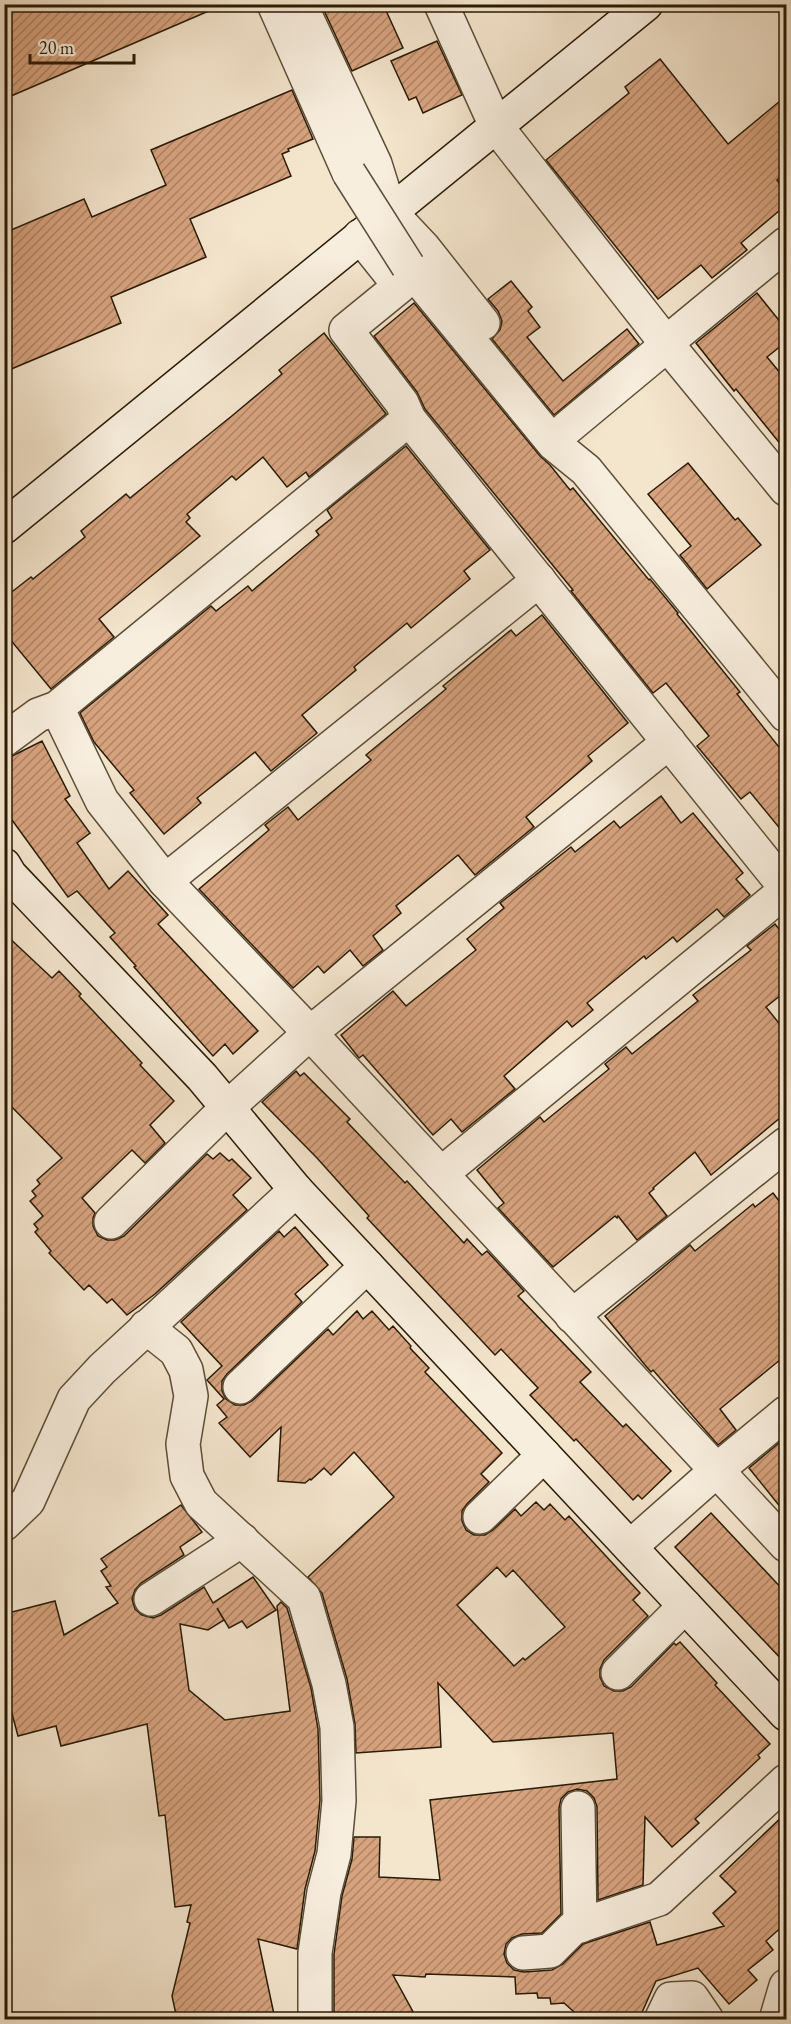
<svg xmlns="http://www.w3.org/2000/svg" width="791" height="2024" viewBox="0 0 791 2024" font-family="'EB Garamond',serif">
  <defs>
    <pattern id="building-hatch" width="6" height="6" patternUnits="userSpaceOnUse" patternTransform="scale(1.5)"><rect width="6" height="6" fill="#d7a37f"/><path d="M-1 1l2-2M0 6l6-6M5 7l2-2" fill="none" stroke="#ae8466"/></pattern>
  </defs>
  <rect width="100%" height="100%" fill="#f4e5cd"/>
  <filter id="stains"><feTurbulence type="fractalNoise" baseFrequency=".00333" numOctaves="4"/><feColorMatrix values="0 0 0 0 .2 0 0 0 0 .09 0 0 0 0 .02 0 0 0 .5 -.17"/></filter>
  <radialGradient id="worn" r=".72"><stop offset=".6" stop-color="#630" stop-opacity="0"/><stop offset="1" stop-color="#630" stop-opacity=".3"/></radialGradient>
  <g fill="url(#building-hatch)" stroke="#291b06" stroke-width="1.5" fill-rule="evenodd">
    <polygon points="4,4 225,4 4,99"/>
    <polygon points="321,4 383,4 403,48 352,71"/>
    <polygon points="437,41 462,95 423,113 416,97 409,100 391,61"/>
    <polygon points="660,59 728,144 786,96 786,171 777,180 786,193 786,205 741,243 747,250 712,278 701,265 658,299 546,160 629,93 625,87"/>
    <polygon points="292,90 313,139 288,149 289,151 282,154 291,176 190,219 206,257 111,297 121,323 4,372 4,233 84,199 92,217 166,185 151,150"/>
    <polygon points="511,281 532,307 528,311 540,327 527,337 563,381 627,329 639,344 554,415 492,339 500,330 502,321 498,311 488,299"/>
    <polygon points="757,293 786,329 786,342 767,357 786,380 786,451 736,389 734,391 696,343"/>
    <polygon points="414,303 540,456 550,465 570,490 573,488 582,499 649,580 650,579 678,613 677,614 740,692 737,694 786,756 786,836 750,792 741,799 697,746 709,736 666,683 653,693 571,591 573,590 425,409 417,392 374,336"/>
    <polygon points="324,333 386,414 309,477 306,472 287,487 263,457 236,480 232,476 187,514 190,518 186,522 200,536 99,619 114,637 51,689 4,632 4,598 31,577 33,579 85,537 81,531 126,494 130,498 233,415 282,374 279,370"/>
    <polygon points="406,446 490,550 464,571 470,579 411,628 407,623 354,667 356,670 302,715 317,733 271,771 255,752 197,798 201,803 164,834 130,793 134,790 94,742 80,713 211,606 216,611 248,586 252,591 319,535 316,531 332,518 327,510"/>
    <polygon points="688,463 735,520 738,518 761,545 707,589 680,555 691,546 648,494"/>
    <polygon points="542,615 628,723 588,756 592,761 526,817 534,827 475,875 458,855 396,906 401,913 373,936 383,950 363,966 350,950 324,973 318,966 293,988 199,889 269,830 265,825 288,807 298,820 371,760 366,755 446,689 443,686 511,630 516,636"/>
    <polygon points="42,741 70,796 65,799 90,833 77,843 109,889 128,871 168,915 158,924 258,1031 233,1054 225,1044 213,1056 134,967 136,966 110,937 115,933 77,891 68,897 4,809 4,760"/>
    <polygon points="661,796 681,823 693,813 743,873 736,879 750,895 724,917 717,909 677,942 673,937 646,959 644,956 587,1003 593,1010 572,1027 567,1021 504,1076 515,1089 462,1132 451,1119 433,1135 363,1055 359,1058 341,1035 393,991 406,1006 476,950 467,939 504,908 500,903 571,847 575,852 614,821 620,828"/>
    <polygon points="775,924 786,938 786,991 766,1007 786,1032 786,1113 711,1175 695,1152 653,1188 654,1189 649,1193 667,1216 637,1240 618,1216 617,1218 615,1216 553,1267 498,1208 504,1203 477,1170 540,1117 544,1122 609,1069 605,1064 626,1047 632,1054 698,1001 693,995 751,950 747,946"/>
    <polygon points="4,933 52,978 59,971 81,994 79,996 142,1063 140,1065 174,1101 150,1125 165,1143 145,1163 132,1150 82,1198 95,1213 93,1218 93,1226 98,1236 107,1240 115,1240 124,1236 207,1154 213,1159 220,1153 229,1161 232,1159 251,1178 233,1195 247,1210 155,1294 127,1315 112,1299 107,1303 89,1285 84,1290 49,1253 51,1251 35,1232 38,1229 34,1224 43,1216 30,1201 36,1196 32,1191 40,1184 37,1180 62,1158 4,1099"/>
    <polygon points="296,1071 300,1076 304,1073 350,1119 347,1122 405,1183 407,1181 464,1243 467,1239 482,1255 487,1251 524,1291 518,1296 591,1372 580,1382 623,1427 626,1424 671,1471 642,1499 638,1495 633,1500 576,1439 574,1441 530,1395 538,1388 501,1349 495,1355 367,1218 369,1216 317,1158 262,1102"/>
    <polygon points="773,1193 786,1210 786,1355 720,1409 736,1430 718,1445 653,1370 651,1372 645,1365 605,1316 690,1245 695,1251 753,1204 755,1207"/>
    <path d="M295,1227l33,38 -33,29 7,8 -75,72 -5,7v10l4,8 9,6h9l8,-4 76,-72 5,6 24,-24 6,8 9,-8 17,19 4,-4 18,20 -1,2 19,20 -4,4 77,81 -21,21 8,8 -22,22 -5,7v10l4,9 8,5h11l8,-5 22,-21 6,7 15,-14 8,8 6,-6 15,16 4,-4 71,77 -7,7 15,16 -44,44 -4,9v8l4,9 10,5h9l8,-4 43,-44 2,2 4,-3 37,41 -2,2 55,59 -12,11 2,3 -65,61 4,4 -27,24 -27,-30 -2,68 -45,15 -1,-93 -3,-9 -7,-7 -10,-2 -9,3 -7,7 -2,9 2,106 -19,19 -20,1 -10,4 -6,6 -2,10 3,9 7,7 10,2 28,-2 11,-6 20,-20 67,-22 7,23 67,-19 -11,-13 23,-21 -16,-16 66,-63v110l-20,18 7,9 -25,20 9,10 -28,24 -31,-36 -42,13 -17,38h-57l-18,-16 -13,1 -1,-6h-12l-1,-5 -21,1 -1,-17 -89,-3 -1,3 -32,-2 24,44h-83v-65l8,-58 10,-37 2,-22h26l-1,40 61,3 -10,-80 187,-21 -4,-46 -120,9 -55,-59 3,64 -85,6 -1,-29 -8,-45 -25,-86 -14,-16 86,-80 -40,-45 -23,23 -7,-7 -13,12 -1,-1 -5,4 -27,-2 3,-54 -31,30 -31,-34 8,-6 -10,-12 7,-6 -17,-19 15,-14 -41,-44 98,-91 5,6zM497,1567l9,10 7,-7 52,57 -40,33 -2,-2 -9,8 -57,-61z"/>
    <polygon points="786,1437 786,1514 749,1468"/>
    <polygon points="181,1505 202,1532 180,1547 184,1555 141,1583 135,1590 132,1599 135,1609 142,1615 153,1618 161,1615 204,1587 213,1603 253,1577 276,1610 247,1628 242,1621 229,1628 217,1608 224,1620 208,1630 180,1624 189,1690 225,1720 290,1711 277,1606 281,1602 287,1608 311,1688 318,1729 320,1800 315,1851 305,1889 297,1949 258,1939 275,2019 177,2019 172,1996 190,1923 187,1922 191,1905 175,1907 165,1815 159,1816 147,1724 61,1746 56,1726 18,1736 11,1710 4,1712 4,1614 55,1601 64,1635 118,1603 106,1587 111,1586 101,1571 107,1567 101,1559"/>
    <polygon points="711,1513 786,1593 786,1664 675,1547"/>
  </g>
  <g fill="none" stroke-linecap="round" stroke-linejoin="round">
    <defs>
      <g id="street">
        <polyline points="274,4 349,173"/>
        <polyline points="300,4 375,164 390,212 423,247 483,323"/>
        <polyline points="441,4 496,126 666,343 786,489"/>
        <polyline points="360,236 400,286 346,330 402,403 409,419 786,888"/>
        <polyline points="408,266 554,444 586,470 786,715"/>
        <polyline points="666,343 786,244"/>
        <polyline points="567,428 667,345"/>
        <polyline points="57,708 102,801 165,881 310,1033 786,1545"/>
        <polyline points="4,740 38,715 57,708 409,419"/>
        <polyline points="165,881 539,580"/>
        <polyline points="441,1174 786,890"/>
        <polyline points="111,1222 227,1108 310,1033 669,742"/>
        <polyline points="572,1316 786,1144"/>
        <polyline points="146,1327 176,1351 186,1370 191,1396 183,1444 187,1476 201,1503 304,1598 329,1684 337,1727 339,1801 334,1854 324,1892 315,1953 315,2020"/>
        <polyline points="240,1387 367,1266"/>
        <polyline points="480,1517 544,1455"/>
        <polyline points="4,1524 28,1501 74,1399 102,1369 296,1190"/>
        <polyline points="630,1547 717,1470 786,1413"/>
        <polyline points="151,1599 242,1540"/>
        <polyline points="618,1673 685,1606"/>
        <polyline points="578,1808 580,1926"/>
        <polyline points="523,1953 550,1951 573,1928 659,1899 786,1781"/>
        <polyline points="661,2020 671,1999 692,1998 707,2020"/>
        <polyline points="776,2020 786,1986"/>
      </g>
      <g id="secondary">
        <polyline points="4,527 646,4"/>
        <polyline points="4,865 10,875 202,1077 296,1190 786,1714"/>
      </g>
    </defs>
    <use href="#street" stroke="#5c4e38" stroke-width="36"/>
    <use href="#secondary" stroke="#291b06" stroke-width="36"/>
    <use href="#street" stroke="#f8eede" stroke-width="33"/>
    <use href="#secondary" stroke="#f8eede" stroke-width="33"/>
    <defs>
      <polyline id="street-bridge" points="349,173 408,266"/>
    </defs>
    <use href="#street-bridge" stroke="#5c4e38" stroke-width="36" stroke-linecap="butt"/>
    <use href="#street-bridge" stroke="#f8eede" stroke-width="33"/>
  </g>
  <rect width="791" height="2024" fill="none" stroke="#f4e5cd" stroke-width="24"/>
  <rect x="6" y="6" width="779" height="2012" fill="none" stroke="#291b06" stroke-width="3"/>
  <rect x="12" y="12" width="767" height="2000" fill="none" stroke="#291b06" stroke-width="1.5"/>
  <path d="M30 54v9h104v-9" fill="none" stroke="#291b06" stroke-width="3"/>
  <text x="39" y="54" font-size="18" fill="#291b06" stroke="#f8eede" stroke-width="4.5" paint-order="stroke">20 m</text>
  <rect width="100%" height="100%" filter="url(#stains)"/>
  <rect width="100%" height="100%" fill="url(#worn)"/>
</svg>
